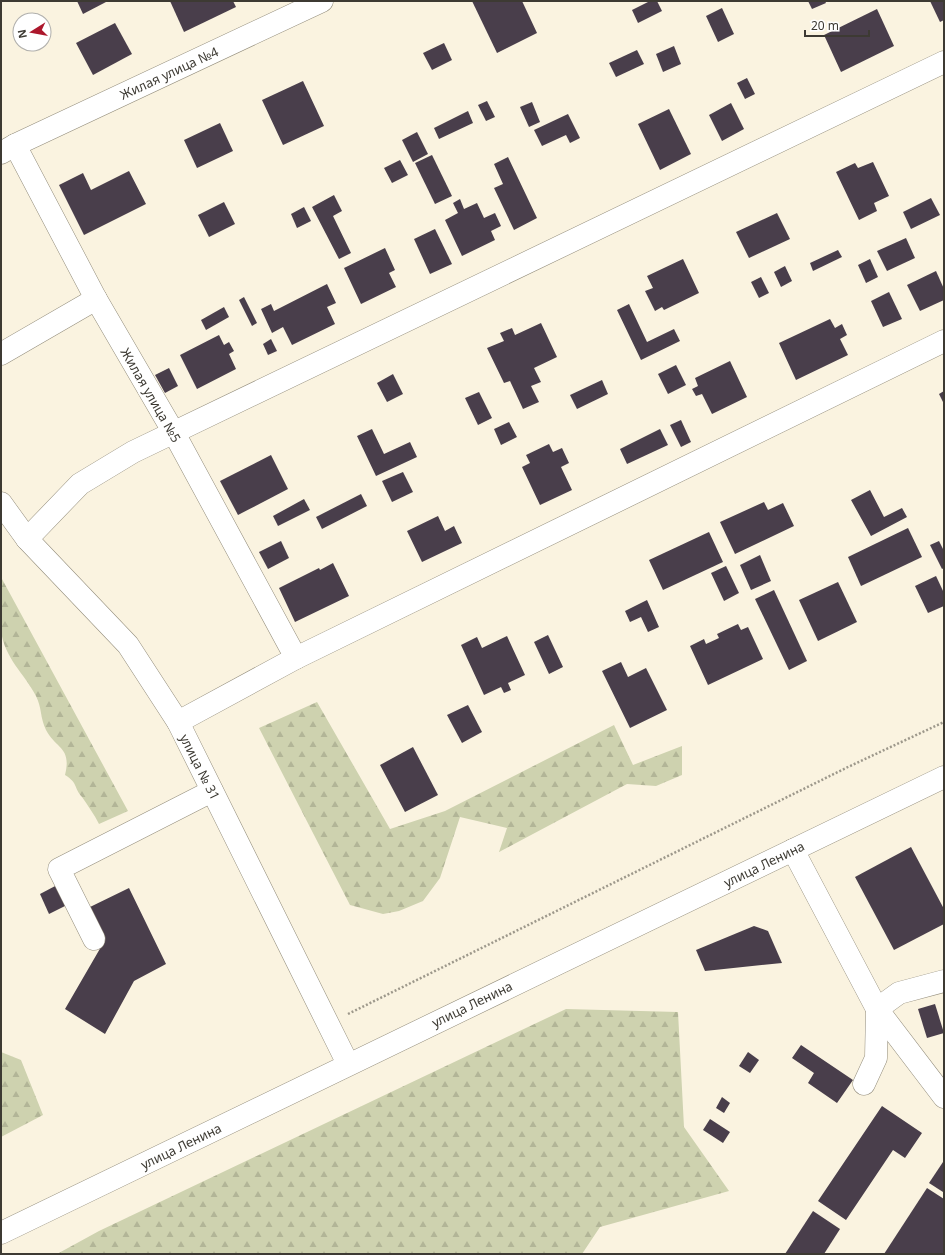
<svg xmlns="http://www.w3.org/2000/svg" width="945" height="1255" viewBox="0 0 945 1255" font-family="'Noto Sans',sans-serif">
  <defs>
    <pattern id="forest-firs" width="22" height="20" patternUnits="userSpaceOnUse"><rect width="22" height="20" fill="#ced2af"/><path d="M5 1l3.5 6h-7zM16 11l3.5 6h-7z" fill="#b2b597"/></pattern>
  </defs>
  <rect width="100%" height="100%" fill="#faf3e0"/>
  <g fill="url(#forest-firs)">
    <path d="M1,578l1,1 126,232 -29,13c-5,-10 -11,-18 -17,-27 -9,-10 -3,-13 -17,-22 7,-28 -9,-26 -19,-45 -6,-12 -4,-22 -10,-34 -12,-23 -31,-37 -35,-65 -1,-17 0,-36 0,-53z"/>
    <polygon points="317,702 390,829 445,811 614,725 633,765 682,746 682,775 656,786 627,784 499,852 507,828 460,817 440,878 423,901 399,911 383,914 350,905 259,728"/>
    <polygon points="566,1009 678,1012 684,1127 729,1191 600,1227 582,1254 57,1254 99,1231"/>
    <polygon points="1,1052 21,1060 43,1115 1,1137"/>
  </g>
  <g fill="#493e4b">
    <polygon points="77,1 106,1 106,2 83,14"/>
    <polygon points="170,1 233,1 236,7 184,32"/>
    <polygon points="472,1 522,1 537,33 497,53"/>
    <polygon points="650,1 657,1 662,11 638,23 632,10"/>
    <polygon points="808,1 825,1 826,3 812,9"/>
    <polygon points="930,1 944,1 944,20 940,22"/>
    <polygon points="722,8 734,34 718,42 706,16"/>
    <polygon points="877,9 894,46 841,72 824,35"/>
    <polygon points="115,23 132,54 93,75 76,43"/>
    <polygon points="444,43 452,60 432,70 423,53"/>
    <polygon points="674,46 681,64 663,72 656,54"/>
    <polygon points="637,50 644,64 616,77 609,63"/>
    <polygon points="747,78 755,94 745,99 737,83"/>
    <polygon points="303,81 324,126 283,145 262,100"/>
    <polygon points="487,101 495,117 486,121 478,105"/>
    <polygon points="532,102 540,122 529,127 520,107"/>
    <polygon points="731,103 744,129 722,141 709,115"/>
    <polygon points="669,109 691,154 660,170 638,124"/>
    <polygon points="468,111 473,123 439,139 434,128"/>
    <polygon points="568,114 580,138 570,143 566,135 542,146 534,130"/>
    <polygon points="220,123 233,151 197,168 184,140"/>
    <polygon points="417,132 428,154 413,162 402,140"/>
    <polygon points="432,155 452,196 435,204 415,163"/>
    <polygon points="508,157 537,218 514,230 494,188 503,184 494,164"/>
    <polygon points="400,160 408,175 392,183 384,168"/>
    <polygon points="873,162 889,196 874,203 877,211 859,220 836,172 855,163 858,168"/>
    <polygon points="129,171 146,204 84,235 59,185 83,173 91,190"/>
    <polygon points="334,195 342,211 333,216 351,253 339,259 312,207"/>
    <polygon points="931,198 940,215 911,229 903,212"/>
    <polygon points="460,199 464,209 477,203 484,218 495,213 501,226 491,231 495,240 462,256 445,220 458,213 453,203"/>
    <polygon points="224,202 235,224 209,237 198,215"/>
    <polygon points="304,207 311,221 297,228 291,214"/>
    <polygon points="777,213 790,239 749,258 736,232"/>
    <polygon points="435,229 452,264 430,274 414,239"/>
    <polygon points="906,238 915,258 887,271 877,251"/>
    <polygon points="385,248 395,270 389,273 396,287 361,304 344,268"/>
    <polygon points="838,250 842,257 813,271 810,263"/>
    <polygon points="683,259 699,293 664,310 662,307 655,311 645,291 653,288 647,276"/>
    <polygon points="870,259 878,277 866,283 858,265"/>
    <polygon points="785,266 792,281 781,287 774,272"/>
    <polygon points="936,271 944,289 944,300 920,311 907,285"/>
    <polygon points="761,277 769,293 759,298 751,282"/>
    <polygon points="327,284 336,303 327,307 335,324 292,345 283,327 272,333 261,309 271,304 274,311"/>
    <polygon points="889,292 902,319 883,327 871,301"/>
    <polygon points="244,297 257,323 252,326 239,300"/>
    <polygon points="629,304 647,342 674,329 680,341 641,360 617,310"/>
    <polygon points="224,307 229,317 206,330 201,320"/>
    <polygon points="830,319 835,328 842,324 847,335 840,339 848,355 796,380 779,343"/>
    <polygon points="541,323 557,357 534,368 541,382 531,386 539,402 523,409 510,381 504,383 487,348 504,341 500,333 512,328 515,335"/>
    <polygon points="219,335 224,345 229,342 234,351 229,354 236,369 197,389 180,355"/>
    <polygon points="271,339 277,351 268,355 263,344"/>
    <polygon points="730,361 747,397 712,414 702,394 696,396 692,389 698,386 695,378"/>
    <polygon points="676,365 686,385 668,394 658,374"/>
    <polygon points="169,368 178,386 165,393 155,375"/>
    <polygon points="393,374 403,394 387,402 377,383"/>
    <polygon points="602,380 608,394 577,409 570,395"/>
    <polygon points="944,391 944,404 939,394"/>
    <polygon points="479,392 492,418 478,425 465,398"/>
    <polygon points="681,420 691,442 681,447 670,425"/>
    <polygon points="509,422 517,437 501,445 494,429"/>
    <polygon points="372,429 384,454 410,442 417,457 376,476 357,436"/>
    <polygon points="660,429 668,445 627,464 620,449"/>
    <polygon points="549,444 553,452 562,448 569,463 561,467 572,490 540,505 522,467 530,463 526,455"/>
    <polygon points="271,455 288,489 238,515 220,481"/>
    <polygon points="403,472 413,492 392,502 382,481"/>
    <polygon points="870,490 884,517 902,508 907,517 871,536 851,500"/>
    <polygon points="361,494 367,506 322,529 316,517"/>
    <polygon points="304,499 310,510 278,526 273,516"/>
    <polygon points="764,502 768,510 783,503 794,526 735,554 720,522"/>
    <polygon points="438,516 445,531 454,526 462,543 422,562 407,531"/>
    <polygon points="908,528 922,557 861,586 848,557"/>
    <polygon points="709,532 723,562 663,590 649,560"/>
    <polygon points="281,541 289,558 268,569 259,552"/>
    <polygon points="939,541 944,551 944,568 942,569 930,545"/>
    <polygon points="760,555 771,581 751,590 740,565"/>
    <polygon points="333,563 349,596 295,622 279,588 319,568 320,570"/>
    <polygon points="726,566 739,593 724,601 711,573"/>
    <polygon points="936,576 944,593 944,606 928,613 915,586"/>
    <polygon points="838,582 857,622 818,641 799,600"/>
    <polygon points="774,590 807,661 789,670 755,599"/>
    <polygon points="647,600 659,627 648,632 641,617 630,622 625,611"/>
    <polygon points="738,624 741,630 748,627 763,659 708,685 690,646 704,639 706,644 719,638 717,634"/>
    <polygon points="548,635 563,667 549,674 534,642"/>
    <polygon points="507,636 525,675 508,683 511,690 504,693 501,687 484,695 461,645 477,637 482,648"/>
    <polygon points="621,662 628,677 646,668 667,710 630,728 602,671"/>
    <polygon points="468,705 482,732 462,743 447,715"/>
    <polygon points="413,747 438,795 405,812 380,765"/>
    <polygon points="911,847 944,909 944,924 894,950 855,877"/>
    <polygon points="59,884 69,904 49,914 40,894"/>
    <polygon points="129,888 166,964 134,981 105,1034 65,1009 105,940 90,907"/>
    <polygon points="754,926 768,931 782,963 705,971 696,950"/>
    <polygon points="935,1004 944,1033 927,1038 918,1009"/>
    <polygon points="801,1045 853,1080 837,1103 808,1083 814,1073 792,1058"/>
    <polygon points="748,1052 759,1060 750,1073 739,1066"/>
    <polygon points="722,1097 730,1103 724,1113 716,1108"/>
    <polygon points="882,1106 922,1133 905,1158 893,1150 846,1220 818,1201"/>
    <polygon points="710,1119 730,1132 723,1143 703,1130"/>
    <polygon points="943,1162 944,1189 943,1192 929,1183"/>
    <polygon points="927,1188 944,1199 944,1254 884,1254"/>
    <polygon points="813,1211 840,1229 824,1254 785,1254"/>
  </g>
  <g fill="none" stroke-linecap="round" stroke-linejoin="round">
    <defs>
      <g id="minor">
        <polyline points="15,145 322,1"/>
        <polyline points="1,153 15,145 96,299 174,433 296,658"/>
        <polyline points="1,354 96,299"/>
        <polyline points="1,503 27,539 128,645 178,722 348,1064"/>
        <polyline points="27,539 80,484 133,452 944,62"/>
        <polyline points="178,722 296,658 944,341"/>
        <polyline points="793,850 877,1009 944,1097"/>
        <polyline points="94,939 59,869 212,791"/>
        <polyline points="864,1084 876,1058 877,1009 899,993 944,981"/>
        <polyline points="1,1233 944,777"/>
      </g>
    </defs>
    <use href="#minor" stroke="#938d7c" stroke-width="23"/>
    <polyline stroke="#9d988b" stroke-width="2.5" stroke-dasharray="2 2" stroke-linecap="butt" points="348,1014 848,767 944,722"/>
    <use href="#minor" stroke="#fff" stroke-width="22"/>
  </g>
  <g text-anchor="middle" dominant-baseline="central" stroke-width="4" stroke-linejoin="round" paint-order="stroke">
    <g font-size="13" fill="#3d3a33" stroke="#fff">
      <text transform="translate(169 73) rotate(-25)">Жилая улица №4</text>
      <text transform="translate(151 395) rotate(60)">Жилая улица №5</text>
      <text transform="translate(200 767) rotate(63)">улица № 31</text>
      <text transform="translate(764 864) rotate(-26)">улица Ленина</text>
      <text transform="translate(472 1004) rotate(-26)">улица Ленина</text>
      <text transform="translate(181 1146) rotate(-26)">улица Ленина</text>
    </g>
  </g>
  <rect width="945" height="1255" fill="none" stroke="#3d3a33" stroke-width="4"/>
  <g transform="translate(32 32) rotate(259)"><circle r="19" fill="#ffffff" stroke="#b1b0ad"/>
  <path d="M0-3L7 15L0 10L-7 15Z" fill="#ac172c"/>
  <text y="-6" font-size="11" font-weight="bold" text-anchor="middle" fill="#3d3a33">N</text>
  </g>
  <path d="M805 30v6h64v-6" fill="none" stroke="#3d3a33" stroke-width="2"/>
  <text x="811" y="30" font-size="12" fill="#3d3a33" stroke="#ffffff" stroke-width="3" paint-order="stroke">20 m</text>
</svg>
